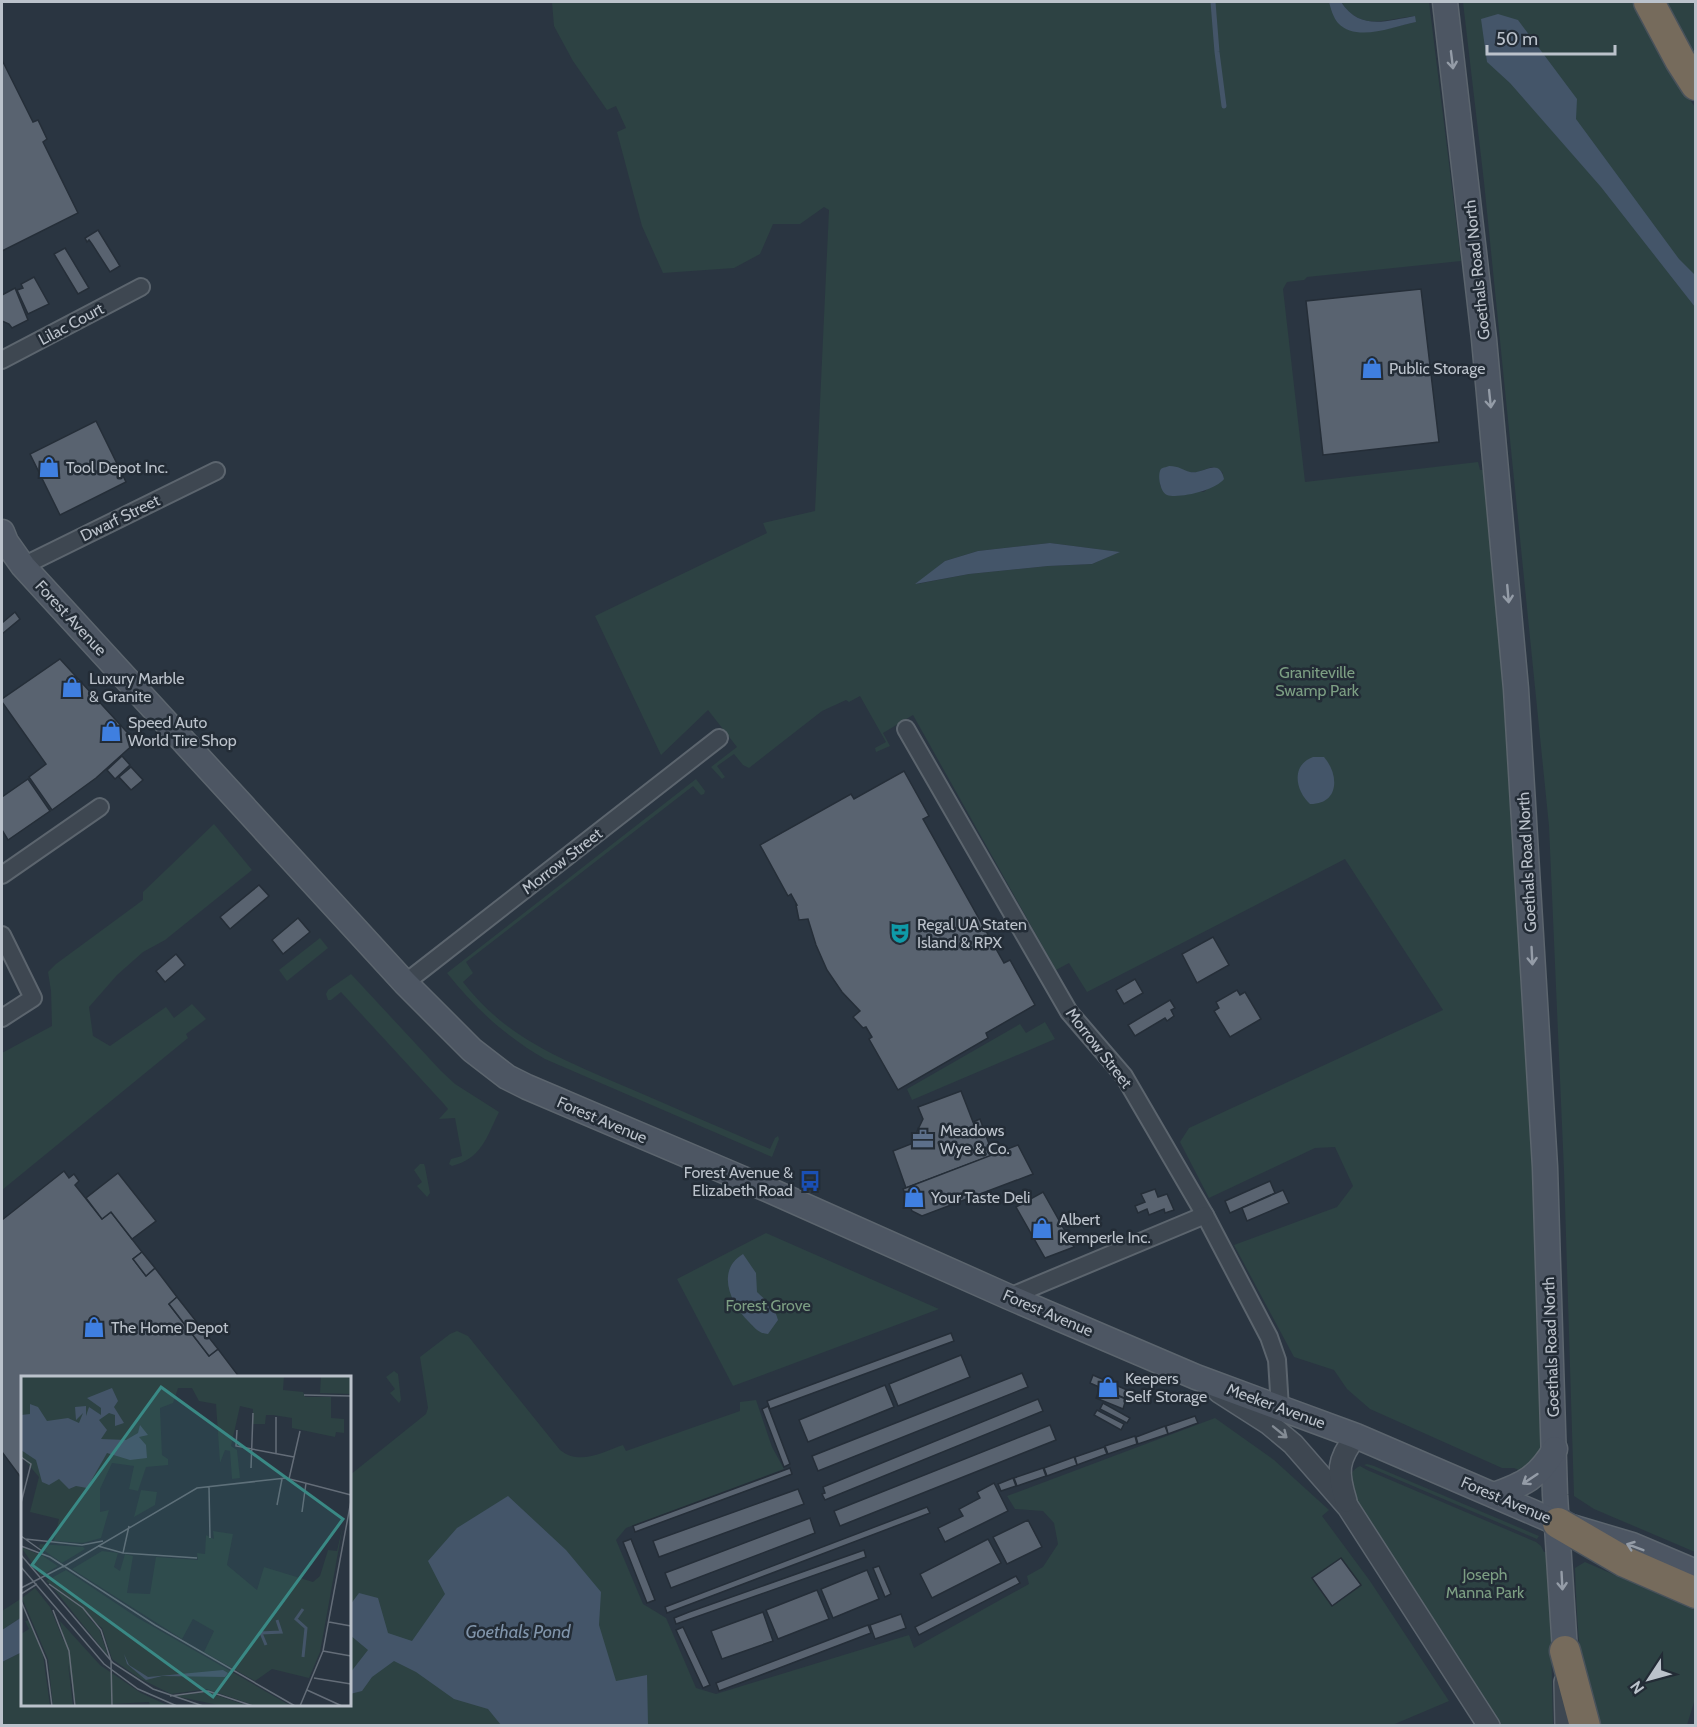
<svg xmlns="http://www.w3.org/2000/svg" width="1697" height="1727" viewBox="0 0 1697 1727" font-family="Cabin,sans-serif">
  <rect width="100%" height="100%" fill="#2a3541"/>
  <g fill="#2d4243" fill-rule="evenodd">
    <path d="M552,2h777l8,19 49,8 29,-7v-6c-30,3 -54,16 -74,-14h88l32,259 -154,16 -3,3 -17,2 -4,7 22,193 173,-20 2,8h9l23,266 36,708 -22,29 -12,-5h-12l-132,-59 -23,-20 -13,-19 -40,-13 -60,-112 103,-38 16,-21 -18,-39 -20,1 -106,50 -29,-56 9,-14 254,-118 -98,-151 -258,133 -18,-29 -13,7 -143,-255 -30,18 7,13 -14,6 -1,-4 11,-6 -26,-46 -11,6 -3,-2 -24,11 -73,57 -6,-3 -9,-11 -17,12 8,11 -3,2 -11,-12 26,-20 -29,-37 -47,45 -66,-139 172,-83 -4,-10 52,-12 14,-301 -5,-3 -24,17h-27l-13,30 -26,14 -71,5 -21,-47 -25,-94 9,-4 -10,-22 -9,4 -34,-49 -19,-35zM1212,467l6,2 5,4 -19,19 -44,-6v-11l38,-3zM1050,543l69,9 -27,12 -44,2 -79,8 -52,10 28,-23 33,-10z"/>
    <polygon points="1463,2 1635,2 1675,78 1695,107 1695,1552 1594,1509 1574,1496 1564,1171 1549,826 1484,182"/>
    <polygon points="1662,2 1695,2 1695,66"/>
    <path d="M696,779l9,12 -1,3 -3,1 -8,-9 -227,176 7,11 -10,9c44,58 104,79 168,107 46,20 92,40 139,60l5,-11 3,-2 1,3 -7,18 -227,-98c-39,-22 -70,-51 -98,-86z"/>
    <polygon points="214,824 252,870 165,940 143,952 117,975 89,1007 93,1036 110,1046 166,1007 174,1018 192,1004 206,1019 186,1034 188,1038 2,1190 2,1053 52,1026 51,991 48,972 56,964 143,900 143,892"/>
    <polygon points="320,938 328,948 287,981 279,970"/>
    <path d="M351,974l90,97 14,13 44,28c-13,26 -17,46 -47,54l-3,-2 2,-5 11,-3 -7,-38 -16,1 9,-10 -4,-5 -103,-112 -10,8h-3l-2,-6 2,-4z"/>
    <polygon points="1045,1022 1055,1039 912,1100 907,1089 1020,1024 1026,1033"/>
    <polygon points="420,1164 424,1164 425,1167 430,1193 427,1197 417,1186 422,1182 414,1170"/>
    <polygon points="766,1233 939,1309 733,1386 677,1279"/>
    <path d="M457,1331l11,5 92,114c20,16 42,2 63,-5l3,6 114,-40v-9l16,-2 16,47 12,22 -158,59 -10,12 27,64 23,14 30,70 20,6 193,-59 5,13 115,-64 -2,-8 16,-9 15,-23 -4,-21 -11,-12 -28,-2 -8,-13 208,-78 59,42 55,50 -7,6 48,65 79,120 -59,25h-1388v-64l20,-10v52h328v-229l76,-61 2,-6 -8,-51 30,-23z"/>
    <polygon points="394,1371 398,1374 401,1400 399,1403 390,1393 395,1389 386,1377"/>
    <polygon points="1367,1464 1374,1466 1539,1536 1537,1539 1364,1465"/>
    <path d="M1360,1466l7,4 169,72 5,4 3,6h5l4,173h-51l-151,-232c-3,-13 -3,-21 9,-27z"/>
    <path d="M1585,1562l110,48v89l-8,26h-93c-15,-51 -17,-104 -19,-157z"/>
    <polygon points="22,1598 22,1617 2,1630 2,1611"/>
  </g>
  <g fill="#445569">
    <path d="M1329,2h12c19,29 45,19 74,14l1,6c-22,4 -59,21 -78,1 -5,-6 -7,-14 -9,-21z"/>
    <polygon points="1498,14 1518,20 1577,99 1576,119 1679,259 1695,275 1695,307 1601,187 1510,83 1487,62 1481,19"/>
    <path d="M1170,466c8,0 13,4 20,6 13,3 29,-16 34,7 -8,11 -45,20 -57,16 -7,-3 -10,-21 -6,-26 1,-1 8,-3 9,-3z"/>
    <polygon points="1050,543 1120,552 1092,564 1048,566 969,574 915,584 945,561 978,551"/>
    <path d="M1313,757h11c15,17 16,47 -14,47 -15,-14 -19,-39 3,-47z"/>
    <path d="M743,1254l13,19 1,19c10,10 17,13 21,28l-10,14c-9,0 -14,-7 -19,-12 -18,-18 -34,-51 -6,-68z"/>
    <polygon points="508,1496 566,1550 601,1592 599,1625 616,1681 647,1675 648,1725 501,1725 488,1709 454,1699 416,1672 394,1661 372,1677 362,1691 350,1694 350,1673 368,1650 350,1635 350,1605 359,1593 378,1598 388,1633 412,1641 445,1594 428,1561 457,1528"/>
    <polygon points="22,1617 22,1652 2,1662 2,1630"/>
  </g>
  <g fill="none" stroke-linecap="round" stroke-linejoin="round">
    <polyline stroke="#445569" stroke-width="5" points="1213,2 1217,52 1224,106"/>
  </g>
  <g fill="#596370" stroke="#252e38" stroke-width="1.5">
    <polygon points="2,60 33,122 38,120 47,139 43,142 78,213 2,251"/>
    <polygon points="98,230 120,266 110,272 92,244 89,240 87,242 85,238"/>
    <polygon points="65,248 89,288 78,294 54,254"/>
    <polygon points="34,277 49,304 28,314 17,290 23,288 21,284"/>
    <polygon points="15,288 28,320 12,328 9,324 2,321 2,295"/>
    <polygon points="1421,289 1439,442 1323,455 1306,301"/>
    <polygon points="96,421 126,482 60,515 30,454"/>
    <polygon points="15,612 20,619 2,634 2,623"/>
    <polygon points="60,659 136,742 96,778 52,810 29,777 46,764 2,702 2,699"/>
    <polygon points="122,756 130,765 115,779 107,770"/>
    <polygon points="131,767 143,780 131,790 119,777"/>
    <polygon points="904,771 929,816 923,819 1004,963 1010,960 1035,1005 986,1033 988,1038 898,1090 869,1039 872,1037 866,1027 863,1028 853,1017 860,1011 842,992 827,970 816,945 808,919 799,920 796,905 797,905 791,894 788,896 760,845 851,794 854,799"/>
    <polygon points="28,779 50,811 8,840 2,830 2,797"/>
    <polygon points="259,885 269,896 230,929 220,917"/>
    <polygon points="298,918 310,932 283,954 272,940"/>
    <polygon points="1213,937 1229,965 1197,983 1182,954"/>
    <polygon points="176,954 185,965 165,982 156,971"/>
    <polygon points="1135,979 1143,993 1124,1004 1116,990"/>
    <polygon points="1237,990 1240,995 1245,992 1261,1019 1230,1037 1214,1011 1219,1008 1216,1002"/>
    <polygon points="1170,1000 1175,1008 1171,1010 1174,1016 1167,1021 1165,1018 1135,1036 1128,1025"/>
    <polygon points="961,1091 973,1122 980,1119 993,1155 906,1188 893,1151 911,1144 923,1119 918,1107"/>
    <polygon points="1018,1145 1033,1174 922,1216 912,1211 903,1189"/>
    <polygon points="64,1171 69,1178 74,1174 79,1181 75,1185 102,1219 111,1212 142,1252 133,1259 146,1276 155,1268 177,1297 169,1304 209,1356 218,1349 240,1378 22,1378 22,1479 2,1452 2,1220"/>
    <polygon points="118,1173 156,1221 132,1239 111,1212 102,1219 86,1198"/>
    <polygon points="1270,1181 1275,1193 1230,1213 1225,1201"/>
    <polygon points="1155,1189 1158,1197 1167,1194 1174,1210 1165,1213 1164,1209 1149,1215 1147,1209 1138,1213 1135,1206 1145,1202 1141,1194"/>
    <polygon points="1283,1190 1289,1203 1247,1221 1242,1208"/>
    <polygon points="1043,1192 1074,1247 1045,1258 1016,1207"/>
    <polygon points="142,1252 155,1268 146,1276 133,1259"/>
    <polygon points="177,1297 218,1349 209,1356 169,1304"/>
    <polygon points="951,1333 954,1341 770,1409 767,1401"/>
    <polygon points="961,1355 970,1377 898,1406 889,1384"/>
    <polygon points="1022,1373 1028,1387 818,1471 812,1456"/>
    <polygon points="1093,1375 1127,1390 1124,1398 1090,1383"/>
    <polygon points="885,1385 894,1407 808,1442 799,1420"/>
    <polygon points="1100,1389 1126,1399 1123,1409 1096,1398"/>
    <polygon points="1038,1399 1043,1411 825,1500 822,1494 825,1493 823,1487"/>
    <polygon points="1103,1403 1130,1418 1127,1423 1100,1409"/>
    <polygon points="768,1406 790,1464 784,1467 762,1409"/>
    <polygon points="1097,1410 1124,1424 1121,1430 1094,1415"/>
    <polygon points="1195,1416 1198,1423 1168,1434 1166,1426"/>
    <polygon points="1050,1425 1056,1440 840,1526 834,1511"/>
    <polygon points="1165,1426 1168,1434 1138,1444 1136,1437"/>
    <polygon points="1135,1436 1137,1444 1108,1454 1105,1446"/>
    <polygon points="1104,1447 1107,1454 1077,1465 1075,1457"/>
    <polygon points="1074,1457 1077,1465 1047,1476 1044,1468"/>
    <polygon points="790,1468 792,1474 635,1532 633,1526"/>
    <polygon points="1043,1468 1046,1476 1017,1486 1014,1478"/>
    <polygon points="1013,1478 1016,1486 1001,1491 998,1484"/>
    <polygon points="994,1483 1008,1511 945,1542 938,1528 963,1516 959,1509 980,1498 977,1492"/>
    <polygon points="798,1489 804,1504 659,1557 653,1541"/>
    <polygon points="927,1507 930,1513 667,1613 665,1607"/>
    <polygon points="810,1518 815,1533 671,1588 665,1573"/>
    <polygon points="1028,1520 1042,1547 1007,1564 993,1537"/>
    <polygon points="631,1539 655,1600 647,1603 623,1542"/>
    <polygon points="988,1539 1001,1563 932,1598 920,1574"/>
    <polygon points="864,1550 866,1557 676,1624 674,1618 689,1612"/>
    <polygon points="1341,1558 1361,1585 1332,1606 1312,1578"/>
    <polygon points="879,1566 891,1594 885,1597 873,1568"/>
    <polygon points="867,1570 879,1599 833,1618 821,1589"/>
    <polygon points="1016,1576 1020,1583 919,1635 915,1627"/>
    <polygon points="817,1590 829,1619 778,1639 766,1610"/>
    <polygon points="763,1612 773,1641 722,1659 711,1631"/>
    <polygon points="901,1614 906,1628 875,1639 870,1625"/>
    <polygon points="868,1625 871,1633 719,1691 716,1683"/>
    <polygon points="683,1627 710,1685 703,1688 676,1630"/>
  </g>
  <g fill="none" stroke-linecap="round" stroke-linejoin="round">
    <defs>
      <g id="minor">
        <polyline points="2,360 141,287"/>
        <polyline points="23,566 216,471"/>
        <polyline points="906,729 1069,1012 1124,1076 1205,1215 1269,1337 1277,1360 1280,1408"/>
        <polyline points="2,875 100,807"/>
        <polyline points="2,935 33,998 2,1018"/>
        <polyline points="405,983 719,738"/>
        <polyline points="1009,1297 1205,1215"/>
      </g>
      <g id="tertiary">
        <polyline points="1219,1392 1269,1424 1293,1444 1348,1507 1489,1726"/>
        <path d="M1346,1501c-9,-29 -9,-41 10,-65"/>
        <polyline points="1565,1682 1566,1726"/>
      </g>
      <g id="secondary">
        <polyline points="1445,2 1484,339 1516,689 1545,1167 1555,1495 1565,1651"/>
        <polyline points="2,532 6,542 23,566 405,983 472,1050 507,1077 527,1087 769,1190 1009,1297 1196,1377 1356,1436 1558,1523 1632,1545 1696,1572"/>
        <path d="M1494,1495c30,-11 44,-17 61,-46"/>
      </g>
      <g id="motorway">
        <polyline points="1649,2 1680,60 1696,85"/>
        <polyline points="1558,1523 1625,1562 1696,1593"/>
        <polyline points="1565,1651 1585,1726"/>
      </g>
    </defs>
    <use href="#minor" stroke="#5c656e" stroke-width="20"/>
    <use href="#tertiary" stroke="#5c656e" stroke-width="24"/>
    <use href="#secondary" stroke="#5c656e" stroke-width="27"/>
    <use href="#motorway" stroke="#49525b" stroke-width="33"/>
    <use href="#minor" stroke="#3e4751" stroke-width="16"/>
    <use href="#tertiary" stroke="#3e4751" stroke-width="21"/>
    <use href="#secondary" stroke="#4d5663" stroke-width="24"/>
    <use href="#motorway" stroke="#766b5c" stroke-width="30"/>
  </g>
  <defs><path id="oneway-shaft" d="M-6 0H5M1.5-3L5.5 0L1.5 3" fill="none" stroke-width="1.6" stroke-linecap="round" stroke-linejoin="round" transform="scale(1.5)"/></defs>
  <g stroke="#949ca7">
    <use href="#oneway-shaft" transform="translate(1452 60) rotate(83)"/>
    <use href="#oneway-shaft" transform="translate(1490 399) rotate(84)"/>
    <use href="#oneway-shaft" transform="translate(1508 594) rotate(85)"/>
    <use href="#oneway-shaft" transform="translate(1532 956) rotate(87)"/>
    <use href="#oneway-shaft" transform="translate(1530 1479) rotate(146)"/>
    <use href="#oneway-shaft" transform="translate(1635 1547) rotate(-159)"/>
    <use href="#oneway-shaft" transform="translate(1562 1581) rotate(87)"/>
  </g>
  <use stroke="#838b94" href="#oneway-shaft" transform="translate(1280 1432) rotate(39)"/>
  <defs>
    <symbol id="shop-bare" viewBox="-9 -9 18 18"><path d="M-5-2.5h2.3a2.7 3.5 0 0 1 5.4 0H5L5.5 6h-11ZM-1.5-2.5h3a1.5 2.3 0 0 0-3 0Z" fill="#3f7fe0" stroke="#232c36" stroke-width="2.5" paint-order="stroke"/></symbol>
    <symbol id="theatre-bare" viewBox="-9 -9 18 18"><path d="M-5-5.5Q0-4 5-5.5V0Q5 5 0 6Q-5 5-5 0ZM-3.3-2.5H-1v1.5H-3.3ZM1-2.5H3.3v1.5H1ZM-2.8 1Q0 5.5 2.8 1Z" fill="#0f9aa8" stroke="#232c36" stroke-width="2.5" paint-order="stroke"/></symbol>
    <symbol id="office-bare" viewBox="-9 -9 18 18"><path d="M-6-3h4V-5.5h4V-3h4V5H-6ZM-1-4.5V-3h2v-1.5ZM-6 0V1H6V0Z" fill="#5c6f8a" stroke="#232c36" stroke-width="2.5" paint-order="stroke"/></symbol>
    <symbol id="bus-bare" viewBox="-9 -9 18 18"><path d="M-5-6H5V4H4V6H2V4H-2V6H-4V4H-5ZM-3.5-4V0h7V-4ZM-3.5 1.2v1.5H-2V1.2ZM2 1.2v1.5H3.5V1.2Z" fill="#1a4fb4" stroke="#232c36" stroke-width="2.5" paint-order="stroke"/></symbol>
  </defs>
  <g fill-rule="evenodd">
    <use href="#shop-bare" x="1357" y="353" width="30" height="30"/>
    <use href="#shop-bare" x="34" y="452" width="30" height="30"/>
    <use href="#shop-bare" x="57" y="672" width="30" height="30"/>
    <use href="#shop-bare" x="96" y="716" width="30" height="30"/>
    <use href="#theatre-bare" x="885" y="918" width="30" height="30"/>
    <use href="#office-bare" x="908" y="1124" width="30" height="30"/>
    <use href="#bus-bare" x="795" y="1166" width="30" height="30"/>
    <use href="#shop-bare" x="899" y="1182" width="30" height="30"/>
    <use href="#shop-bare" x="1027" y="1213" width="30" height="30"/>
    <use href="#shop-bare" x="79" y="1312" width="30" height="30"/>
    <use href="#shop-bare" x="1093" y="1372" width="30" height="30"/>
  </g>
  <g text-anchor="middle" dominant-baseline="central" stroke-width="5" stroke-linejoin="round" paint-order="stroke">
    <g font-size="16" fill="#bbc2cb" stroke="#232c36">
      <text transform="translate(1477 270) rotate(-96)">Goethals Road North</text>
      <text transform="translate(71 324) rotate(-28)">Lilac Court</text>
      <text transform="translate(120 518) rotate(-26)">Dwarf Street</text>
      <text transform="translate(71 618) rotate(47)">Forest Avenue</text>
      <text transform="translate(562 861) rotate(-38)">Morrow Street</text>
      <text transform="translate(1527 862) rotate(-93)">Goethals Road North</text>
      <text transform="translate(1099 1048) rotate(52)">Morrow Street</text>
      <text transform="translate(602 1120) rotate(23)">Forest Avenue</text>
      <text transform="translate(1048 1313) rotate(23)">Forest Avenue</text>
      <text transform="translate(1551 1347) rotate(-92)">Goethals Road North</text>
      <text transform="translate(1276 1406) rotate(20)">Meeker Avenue</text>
      <text transform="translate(1506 1500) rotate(23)">Forest Avenue</text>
    </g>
    <g font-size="16" fill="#bbc2cb" stroke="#232c36" text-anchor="start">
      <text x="1389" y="368">Public Storage</text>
      <text x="66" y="467">Tool Depot Inc.</text>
      <text x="89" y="678">Luxury Marble<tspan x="89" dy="18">&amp; Granite</tspan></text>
      <text x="128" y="722">Speed Auto<tspan x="128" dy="18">World Tire Shop</tspan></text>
      <text x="917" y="924">Regal UA Staten<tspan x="917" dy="18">Island &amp; RPX</tspan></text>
      <text x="940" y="1130">Meadows<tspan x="940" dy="18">Wye &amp; Co.</tspan></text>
      <text x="793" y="1172" text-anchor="end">Forest Avenue &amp;<tspan x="793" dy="18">Elizabeth Road</tspan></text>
      <text x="931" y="1197">Your Taste Deli</text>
      <text x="1059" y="1219">Albert<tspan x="1059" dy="18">Kemperle Inc.</tspan></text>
      <text x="111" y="1327">The Home Depot</text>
      <text x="1125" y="1378">Keepers<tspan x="1125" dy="18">Self Storage</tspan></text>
    </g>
    <g font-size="16" fill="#7c9e83" stroke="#232c36">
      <text x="1317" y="672">Graniteville<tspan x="1317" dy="18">Swamp Park</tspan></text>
      <text x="768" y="1305">Forest Grove</text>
      <text x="1485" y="1574">Joseph<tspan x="1485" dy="18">Manna Park</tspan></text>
    </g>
    <g font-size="18" font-style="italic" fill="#8094aa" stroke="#232c36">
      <text x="518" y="1632">Goethals Pond</text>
    </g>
  </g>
  <g transform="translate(21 1376)">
    <rect width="330" height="330" fill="#2a3541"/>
    <path d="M0,0h263l-1,14 20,2 2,5h26v21l13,1v14l-8,-1 -1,5 -43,-9v-10l-19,-3h-7l-1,9h-12v-15l-13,-3 -9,40 6,4 3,28 -8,1 -2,-28 -5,-1 -5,13 -4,-59 -17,-3 -7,-13h-14l-5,15 -13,5 2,47 6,4v6l-22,2 -8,24 -9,-2 5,-23 -22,-3 -12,26v23l9,-2 -8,28 -18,5 -29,-2 5,-22 -29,-7 9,-35 -18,-21zM300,0h30v18l-31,-1zM120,114l16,2 -2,13 -21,12zM322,149l-23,127 -11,26 -37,-9 -17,12 -51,-29 10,-21 -21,-12 -11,20 -110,-70 30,-18 16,2 -4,14 6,4 5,-17 8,2 -6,37 23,1 6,-37 42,3 -1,-7 8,1 1,-19 8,4 -1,-8 20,3 -6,31 30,25 7,-23 49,15 7,-6 8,-26 9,1zM19,168l43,3 2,2 -23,14 -23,-16zM0,171l22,9 15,10 -17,10zM45,194l72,48 153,88h-35l-49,-17 -36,5 -32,-16 -27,-19 -10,-31 -56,-47zM14,212l15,19 16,40 7,59h-20l-5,-47 -26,-61zM33,213l20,13 25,27 9,27zM8,244l14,35 7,51h-29v-72l8,-5 -4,-8zM39,245l40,44 41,28 28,13h-19l-1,-4 -73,4zM186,316l41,14h-25l-48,-10z" fill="#2d4243"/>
    <path d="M91,12l6,13 -4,6 10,16 -9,3v-11l-6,-2 -10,7 8,10 -6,9 25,1 12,-7 2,-8 8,10 -9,2 7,8 1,13 -17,2 -23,-7 -20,35 -11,-2 -7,3 -10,-10 -10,6 -7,-3 -6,-22 -15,-10v-35l9,-1v-10l8,3 9,14 21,-3 11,5 4,-10 -7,7 -1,-13 11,-1v10l3,-9 12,8v-7l-14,-10zM103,278l5,11 19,12 75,-7 5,3 -3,4 -63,-1 -16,4 -19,-16z" fill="#445569"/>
    <path fill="none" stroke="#445569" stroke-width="3" d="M282,233l-7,10 10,9 -3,29M245,269l-5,-12 20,-1 -4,-12"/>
    <path fill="none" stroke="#646d78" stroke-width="1.5" d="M283,19l47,1M216,54l-1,16 58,11M255,77v-36M0,81l10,7 -10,39M230,92l2,-55M268,103l11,-48M188,111l1,51M256,129l5,-26M281,136l4,-29M0,160l21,15M4,163l57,6 21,-4M0,170l29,11M77,170l25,7 74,5M102,177l6,-27M0,179l92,108 40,26 50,17M29,181l105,68 140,81M0,191l83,97 34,25 39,17M42,191l134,-79 89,-10 65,17M28,208l34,24 18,22 10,31 1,45M0,212l43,-22M0,218l16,-10M0,225l25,59 6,46M32,234l16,41 6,55M308,246l22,4M302,275l28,5M293,302l37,6M286,314l35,16M149,320l38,-5 45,15M279,330l23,-55 28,-150"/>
    <path fill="#3a8985" fill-opacity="0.15" stroke="#3a8985" stroke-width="3" d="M140,11l182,132 -130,178 -181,-132z"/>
    <rect width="330" height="330" fill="none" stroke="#bbc2cb" stroke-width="3"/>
  </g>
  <rect width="1697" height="1727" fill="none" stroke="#bbc2cb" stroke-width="6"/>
  <g transform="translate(1649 1679) rotate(234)" stroke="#232c36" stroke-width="4.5" paint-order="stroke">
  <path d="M0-4.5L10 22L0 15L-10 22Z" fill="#bbc2cb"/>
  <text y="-9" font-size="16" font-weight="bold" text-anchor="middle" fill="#bbc2cb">N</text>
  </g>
  <path d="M1487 45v9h128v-9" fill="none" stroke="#bbc2cb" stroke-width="3"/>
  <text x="1496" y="45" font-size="18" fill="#bbc2cb" stroke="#232c36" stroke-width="4.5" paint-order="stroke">50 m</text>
</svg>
